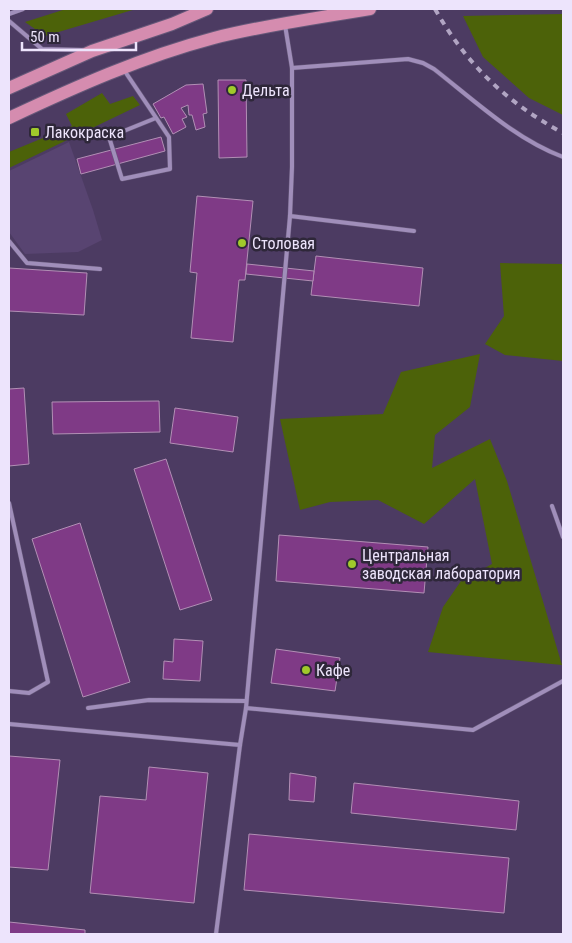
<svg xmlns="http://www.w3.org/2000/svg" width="572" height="943" viewBox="0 0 572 943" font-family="'Roboto Condensed',sans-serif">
  <rect width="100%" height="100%" fill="#4c3b62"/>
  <polygon fill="#584471" points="69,142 93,210 102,240 78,252 25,254 9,232 9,171"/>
  <g fill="#4c6209">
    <polygon points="66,9 136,9 45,36 25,22"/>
    <polygon points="563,14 563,115 529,98 483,57 463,16"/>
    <polygon points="102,93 110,104 133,96 140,105 9,168 9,152 72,126 66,114"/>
    <polygon points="500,263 563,264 563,361 505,355 485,344 504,316"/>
    <polygon points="480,354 470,407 435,435 432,468 490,439 507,481 562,665 428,652 443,607 461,581 492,564 475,479 424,524 378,500 330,502 300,510 280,419 383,414 401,372"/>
  </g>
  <g fill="#7f3a86" stroke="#b28fb5">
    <polygon points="218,80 246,80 247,157 219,158"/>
    <polygon points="203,84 207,113 203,114 205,127 196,130 192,115 189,115 188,105 181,108 187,117 182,119 186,127 173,134 164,117 161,118 153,104 186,85"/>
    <polygon points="161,137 165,151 81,174 77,159"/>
    <polygon points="197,196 253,201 245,280 239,280 233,342 191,338 197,273 190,272"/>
    <polygon points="316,256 423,268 419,306 311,295"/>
    <polygon points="247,264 314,271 313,281 246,274"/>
    <polygon points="9,268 87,273 84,315 9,311"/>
    <polygon points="24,388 29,464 9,466 9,389"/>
    <polygon points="159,401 160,432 53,434 52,402"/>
    <polygon points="175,408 238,417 233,452 170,443"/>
    <polygon points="166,459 212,600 180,610 134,469"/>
    <polygon points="80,523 130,682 83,697 32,539"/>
    <polygon points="279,535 428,547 424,593 276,581"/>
    <polygon points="174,639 203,641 200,681 163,679 164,661 173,662"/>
    <polygon points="276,649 340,658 335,691 271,683"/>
    <polygon points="9,756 60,760 48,870 9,867"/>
    <polygon points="149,767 208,773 194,903 90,893 100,796 146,800"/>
    <polygon points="290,773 316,777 314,802 289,800"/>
    <polygon points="354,783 519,801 516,830 351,813"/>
    <polygon points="249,834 509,858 504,913 244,890"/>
    <polygon points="9,922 85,930 85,934 9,934"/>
  </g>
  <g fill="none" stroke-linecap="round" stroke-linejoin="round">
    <defs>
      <g id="service">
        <polyline points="9,14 23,9"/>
        <polyline points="9,21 42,49 82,50"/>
        <path d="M292,68l116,-9 15,4 11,6c41,32 81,70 129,88"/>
        <polyline points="124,70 169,137 170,169 122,179 109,137 156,118"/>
        <polyline points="290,216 414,231"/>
        <polyline points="9,241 27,263 100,269"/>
        <polyline points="9,503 48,682 29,693 9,691"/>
        <polyline points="552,506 563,537"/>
        <polyline points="88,708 149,700 246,701"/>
        <polyline points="246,708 290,216 292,167 292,68 285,25"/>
        <polyline points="9,724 240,745 246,708 473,730 563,681"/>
        <polyline points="216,934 240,745"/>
      </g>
      <g id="primary">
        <polyline points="9,88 92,51 172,24 207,9"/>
        <path d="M9,118c66,-31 133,-61 205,-80 51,-13 104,-20 156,-29"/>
      </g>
    </defs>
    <use href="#service" stroke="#665879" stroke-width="5"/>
    <use href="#primary" stroke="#665879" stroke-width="14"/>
    <use href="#service" stroke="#a08eba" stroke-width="4"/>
    <use href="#primary" stroke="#d58caf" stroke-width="12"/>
    <path stroke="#b1a5c3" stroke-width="4" stroke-dasharray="6 6" stroke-linecap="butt" d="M435,9c32,56 71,93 128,124"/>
  </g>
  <g fill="#a0c92b" stroke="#2e2739" stroke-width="2">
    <circle cx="232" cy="90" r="5"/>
    <rect x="30" y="127" width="10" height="10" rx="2.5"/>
    <circle cx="242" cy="243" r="5"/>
    <circle cx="352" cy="564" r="5"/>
    <circle cx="306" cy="670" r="5"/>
  </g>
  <g text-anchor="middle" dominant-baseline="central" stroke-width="5" stroke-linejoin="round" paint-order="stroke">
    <g font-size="16" fill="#ede4fc" stroke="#2e2739" text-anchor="start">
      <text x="242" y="90">Дельта</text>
      <text x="45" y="132">Лакокраска</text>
      <text x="252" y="243">Столовая</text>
      <text x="362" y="555">Центральная<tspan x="362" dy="18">заводская лаборатория</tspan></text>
      <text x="316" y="670">Кафе</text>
    </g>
  </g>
  <rect width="572" height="943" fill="none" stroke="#ede4fc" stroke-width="20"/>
  <path d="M22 42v8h114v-8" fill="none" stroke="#ede4fc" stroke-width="2.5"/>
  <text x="30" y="42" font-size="15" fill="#ede4fc" stroke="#2e2739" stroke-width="4" paint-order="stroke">50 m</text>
</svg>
